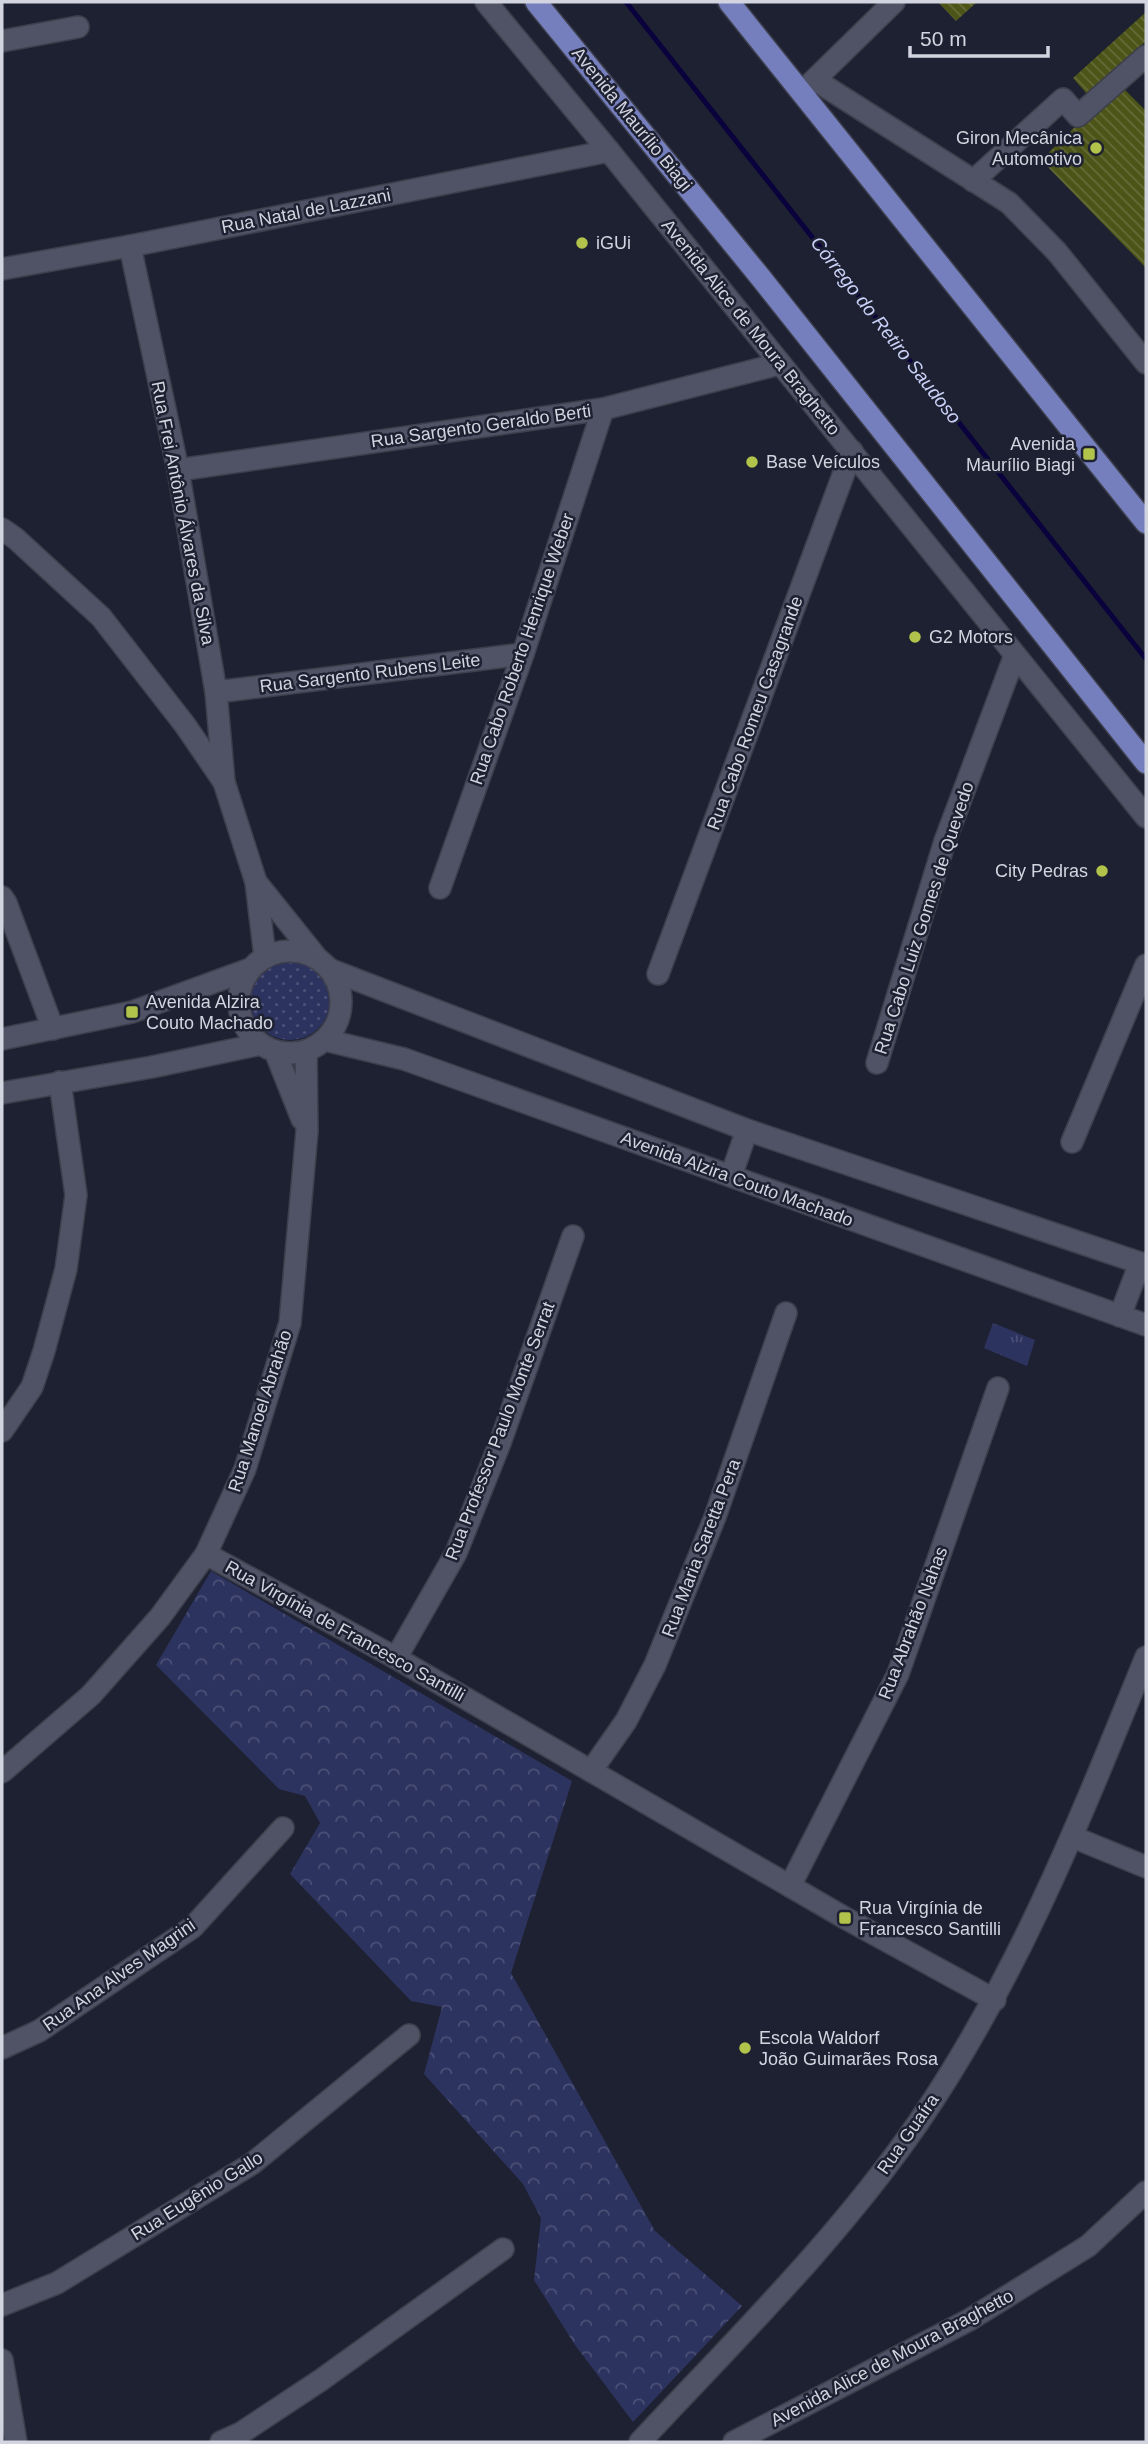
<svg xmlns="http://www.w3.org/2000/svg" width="1148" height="2444" viewBox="0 0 1148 2444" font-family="Arial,sans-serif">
  <defs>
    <pattern id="grass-dots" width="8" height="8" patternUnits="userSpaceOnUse" patternTransform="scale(1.75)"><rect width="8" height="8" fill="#2d335f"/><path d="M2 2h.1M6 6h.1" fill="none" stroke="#4b5076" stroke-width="1.8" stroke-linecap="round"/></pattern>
    <pattern id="forest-crowns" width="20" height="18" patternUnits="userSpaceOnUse" patternTransform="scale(1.75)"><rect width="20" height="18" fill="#2d335f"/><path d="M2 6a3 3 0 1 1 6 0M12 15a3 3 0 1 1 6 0" fill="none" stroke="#4b5076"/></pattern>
    <pattern id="park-tufts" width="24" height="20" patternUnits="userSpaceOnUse" patternTransform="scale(1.75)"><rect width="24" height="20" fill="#2d335f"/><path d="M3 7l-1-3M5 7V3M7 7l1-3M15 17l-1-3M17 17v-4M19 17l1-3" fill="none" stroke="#4b5076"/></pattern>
    <pattern id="building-back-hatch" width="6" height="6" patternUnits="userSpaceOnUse" patternTransform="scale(1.75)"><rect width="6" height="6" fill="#4c5418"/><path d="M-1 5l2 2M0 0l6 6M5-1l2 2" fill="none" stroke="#656c39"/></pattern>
  </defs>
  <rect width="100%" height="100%" fill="#1e2131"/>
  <circle fill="url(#grass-dots)" cx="290" cy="1000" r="40"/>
  <polygon fill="url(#forest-crowns)" points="211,1571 572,1781 511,1973 655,2231 742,2306 633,2422 575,2345 534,2280 541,2218 523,2184 424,2074 442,2007 411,2001 290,1874 320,1823 305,1796 279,1789 156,1665"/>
  <polygon fill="url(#park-tufts)" points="993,1323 1035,1340 1027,1366 984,1348"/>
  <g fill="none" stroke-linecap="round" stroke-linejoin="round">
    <polyline stroke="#0a023c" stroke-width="5" points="626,2 1146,659"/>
  </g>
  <g fill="url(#building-back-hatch)">
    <polygon points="938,2 977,2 956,21"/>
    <polygon points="1146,12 1146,41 1087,94 1073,78"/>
    <polygon points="1119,84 1146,111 1146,268 1041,160"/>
  </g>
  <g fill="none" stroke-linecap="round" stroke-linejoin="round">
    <defs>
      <g id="minor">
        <polyline points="486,2 609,151 1146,817"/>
        <polyline points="2,41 78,27"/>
        <polyline points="815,80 1009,203 1057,252 1146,363"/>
        <polyline points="805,89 894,2"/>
        <polyline points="973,181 1063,99 1078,116 1146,56"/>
        <polyline points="130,246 178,470 216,692 224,782"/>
        <polyline points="2,269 130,246 609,151"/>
        <polyline points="178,470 603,409 779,364"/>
        <polyline points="2,529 15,538 101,617 185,725 224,782 256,882 265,957"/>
        <polyline points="216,692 523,654"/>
        <polyline points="256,882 317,958"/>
        <polyline points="440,888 523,654 603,409"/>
        <polyline points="2,897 6,903 53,1029"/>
        <circle cx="290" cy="1002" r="51"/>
        <polyline points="331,970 747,1130 1146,1265"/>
        <polyline points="658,974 852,451"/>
        <polyline points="2,1039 132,1012 250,969"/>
        <polyline points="325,1040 404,1059 1146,1325"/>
        <polyline points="275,1051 302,1119"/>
        <polyline points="877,1063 945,841 1015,655"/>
        <polyline points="2,1093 152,1067 261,1044"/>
        <polyline points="1072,1142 1146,965"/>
        <polyline points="731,1176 747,1130"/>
        <polyline points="1120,1316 1140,1263"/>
        <polyline points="2,1431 32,1387 44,1351 66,1269 76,1195 60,1082"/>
        <polyline points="206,1554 396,1658 845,1918 995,2000"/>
        <polyline points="396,1658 456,1553 500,1443 573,1236"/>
        <polyline points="591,1771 626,1721 655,1665 715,1517 786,1313"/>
        <polyline points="2,1772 91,1695 160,1617 206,1554 245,1469 290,1323 307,1131 306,1051"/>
        <polyline points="1073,1837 1146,1867"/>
        <polyline points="790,1886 898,1674 998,1388"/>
        <polyline points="2,2048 39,2031 193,1927 283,1828"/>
        <polyline points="2,2305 57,2283 253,2163 409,2035"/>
        <polyline points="2,2360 16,2442"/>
        <polyline points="221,2442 241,2433 321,2380 503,2249"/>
        <path d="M640,2442c96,-103 198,-203 278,-319 99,-144 163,-306 228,-466"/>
        <polyline points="734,2442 969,2320 1088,2246 1146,2192"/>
      </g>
      <g id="major">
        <polyline points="536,2 761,278 1146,763"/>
        <polyline points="729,2 1146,523"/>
      </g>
    </defs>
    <use href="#minor" stroke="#3d3f4c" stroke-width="24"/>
    <use href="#major" stroke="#3d3f4c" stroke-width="24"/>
    <use href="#minor" stroke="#4f5365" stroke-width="21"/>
    <use href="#major" stroke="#757fbe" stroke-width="21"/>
  </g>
  <g fill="#b2c34b" stroke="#1e2131" stroke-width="2.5">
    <circle cx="1096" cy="148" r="7"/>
    <circle cx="582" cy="243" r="7"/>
    <rect x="1082" y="447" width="14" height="14" rx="3.5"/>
    <circle cx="752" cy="462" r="7"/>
    <circle cx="915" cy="637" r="7"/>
    <circle cx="1102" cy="871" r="7"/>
    <rect x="125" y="1005" width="14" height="14" rx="3.5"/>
    <rect x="838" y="1911" width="14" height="14" rx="3.5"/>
    <circle cx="745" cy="2048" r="7"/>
  </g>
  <g text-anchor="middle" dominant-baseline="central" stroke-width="5" stroke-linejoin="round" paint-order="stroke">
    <g font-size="18" fill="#d2d4df" stroke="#1e2131">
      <text transform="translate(632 119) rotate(51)">Avenida Maurílio Biagi</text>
      <text transform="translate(306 211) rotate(-11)">Rua Natal de Lazzani</text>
      <text transform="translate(751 327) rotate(51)">Avenida Alice de Moura Braghetto</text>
      <text transform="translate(481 426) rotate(-8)">Rua Sargento Geraldo Berti</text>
      <text transform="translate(183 513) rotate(79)">Rua Frei Antônio Álvares da Silva</text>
      <text transform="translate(522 649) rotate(-71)">Rua Cabo Roberto Henrique Weber</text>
      <text transform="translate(370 673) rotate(-7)">Rua Sargento Rubens Leite</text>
      <text transform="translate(755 713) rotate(-70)">Rua Cabo Romeu Casagrande</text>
      <text transform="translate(924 918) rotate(-72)">Rua Cabo Luiz Gomes de Quevedo</text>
      <text transform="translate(737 1179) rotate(20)">Avenida Alzira Couto Machado</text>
      <text transform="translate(260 1411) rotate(-72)">Rua Manoel Abrahão</text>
      <text transform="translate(500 1431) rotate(-69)">Rua Professor Paulo Monte Serrat</text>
      <text transform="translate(701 1548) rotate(-69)">Rua Maria Saretta Pera</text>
      <text transform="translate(913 1623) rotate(-69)">Rua Abrahão Nahas</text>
      <text transform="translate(345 1631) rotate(29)">Rua Virgínia de Francesco Santilli</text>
      <text transform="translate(119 1975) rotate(-35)">Rua Ana Alves Magrini</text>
      <text transform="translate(908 2134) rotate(-55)">Rua Guaíra</text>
      <text transform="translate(197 2196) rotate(-32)">Rua Eugênio Gallo</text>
      <text transform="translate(892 2358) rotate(-28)">Avenida Alice de Moura Braghetto</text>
    </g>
    <g font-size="18" fill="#d2d4df" stroke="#1e2131" text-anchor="start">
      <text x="1082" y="138" text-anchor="end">Giron Mecânica<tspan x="1082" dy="21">Automotivo</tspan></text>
      <text x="596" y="243">iGUi</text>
      <text x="1075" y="444" text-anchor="end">Avenida<tspan x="1075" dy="21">Maurílio Biagi</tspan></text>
      <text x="766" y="462">Base Veículos</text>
      <text x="929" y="637">G2 Motors</text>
      <text x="1088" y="871" text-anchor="end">City Pedras</text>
      <text x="146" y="1002">Avenida Alzira<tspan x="146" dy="21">Couto Machado</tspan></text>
      <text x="859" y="1908">Rua Virgínia de<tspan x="859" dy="21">Francesco Santilli</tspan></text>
      <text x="759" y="2038">Escola Waldorf<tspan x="759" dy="21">João Guimarães Rosa</tspan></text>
    </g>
    <g font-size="19" font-style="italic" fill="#c9d1f7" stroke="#1e2131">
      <text transform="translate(886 330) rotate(52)">Córrego do Retiro Saudoso</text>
    </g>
  </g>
  <rect width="1148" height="2444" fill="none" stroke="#d2d4df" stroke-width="7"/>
  <path d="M910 46v10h138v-10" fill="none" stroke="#d2d4df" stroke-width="3.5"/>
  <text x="920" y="46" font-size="21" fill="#d2d4df" stroke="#1e2131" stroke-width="5" paint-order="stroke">50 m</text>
</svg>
